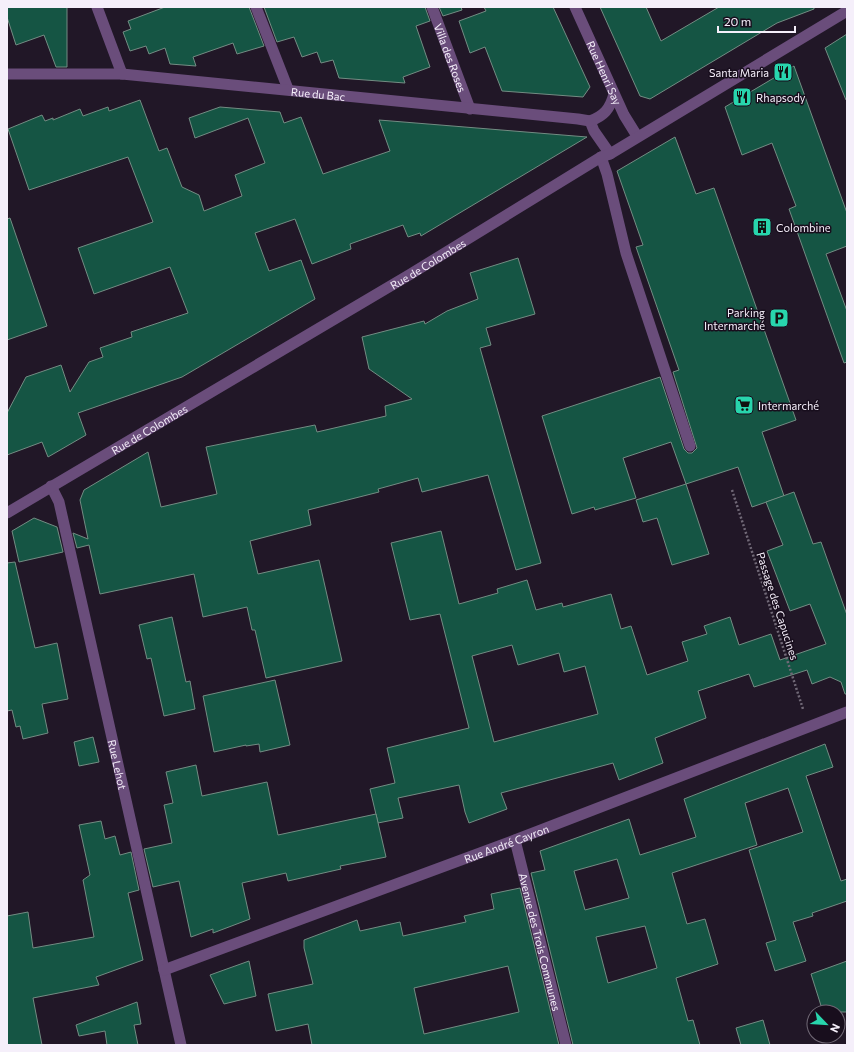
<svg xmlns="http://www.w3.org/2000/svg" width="854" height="1052" viewBox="0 0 854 1052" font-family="Commissioner,sans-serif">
  <rect width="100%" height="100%" fill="#211727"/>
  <g fill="#155544" stroke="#738c83" fill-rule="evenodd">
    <polygon points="7,7 67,7 67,67 56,67 44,35 16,45 7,17"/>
    <polygon points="165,7 249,7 264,46 237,54 233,43 193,57 196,66 170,64 165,48 149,54 146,46 130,51 123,32 131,29 128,21"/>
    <polygon points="264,7 425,7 430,21 416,26 430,67 403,77 405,83 339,78 333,60 321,63 317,52 302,57 294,37 277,42"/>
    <polygon points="439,7 461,7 462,10 443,16"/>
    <polygon points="484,7 553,7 590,87 583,97 502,91 485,47 470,53 459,21 486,11"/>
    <polygon points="600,7 646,7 661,41 719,7 814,7 814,9 777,23 650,99 640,96"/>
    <polygon points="847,34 847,100 846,100 825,48"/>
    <polygon points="794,66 847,213 847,246 826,254 847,311 847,362 844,363 789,209 796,206 772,143 742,155 725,107"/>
    <polygon points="140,100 159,151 167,148 182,187 199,195 204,211 242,196 235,175 265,163 248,118 195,138 189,118 220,107 280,112 284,123 301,117 323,174 390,151 379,120 587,137 421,236 420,233 408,237 403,225 350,244 351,249 312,264 295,219 255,233 269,271 301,260 315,299 182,377 78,413 86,435 48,457 42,442 7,455 7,413 26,377 61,365 70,392 89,362 103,357 100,348 132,337 131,332 188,313 170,267 94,294 78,248 153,222 128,157 29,190 8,129 42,115 45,121 53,118 53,120 80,109 83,116 108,107 109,111"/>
    <polygon points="675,137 696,194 714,188 796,420 762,432 784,496 752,507 738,467 686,484 671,442 623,458 636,498 595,510 594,507 572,514 542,416 660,377 684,449 688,453 692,453 697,448 673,372 679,370 636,247 643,245 617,171"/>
    <polygon points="10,218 47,326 7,340 7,219"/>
    <polygon points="518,258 535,314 486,328 491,345 480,348 541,563 516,570 488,475 422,492 418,478 378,489 379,492 308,510 311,525 250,541 258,574 319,560 342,661 266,678 255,630 252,630 247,607 203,617 194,574 100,594 89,545 77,548 73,533 88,539 80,500 84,490 148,452 161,507 217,494 206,447 315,425 317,432 386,416 385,406 412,399 369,369 362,337 424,321 425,324 447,311 478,299 470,273"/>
    <polygon points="686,484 709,554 672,565 657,518 643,522 636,500"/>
    <path d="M794,492l19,52 8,-2 26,73v79h-2l-4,-12 -11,-5 -18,7 -5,-14 -53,17 -5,-13 -51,17 8,27 -51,20 8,25 -44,17 -6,-17 -112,30 6,16 -38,14 -4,-11 -6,-27 -61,13 5,20 -25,5 -8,-34 25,-6 -8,-35 82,-20 -29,-114 -30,6 -19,-77 50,-12 18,73 39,-11 -1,-4 30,-9 9,30 26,-7 1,4 48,-13 10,35 10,-3 16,49 41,-14 -6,-19 25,-8 -3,-8 26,-9 9,28 32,-11 9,26 46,-16 -16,-40 -20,7 -23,-60 16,-6 -17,-43zM512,645l6,20 41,-12 5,19 21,-6 13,48 -104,28 -22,-86z"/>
    <polygon points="34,518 57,527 63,552 19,562 12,531"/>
    <polygon points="15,562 35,648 57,643 68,699 42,704 48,733 23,739 20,726 16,727 12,710 7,711 7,563"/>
    <polygon points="172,617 186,682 190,681 195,709 164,716 151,658 147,659 139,625"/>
    <polygon points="275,680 290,745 260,752 259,744 246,746 246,745 214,752 203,696"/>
    <polygon points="93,737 99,762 79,766 74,742"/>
    <path d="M825,744l8,23 -27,9 35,105 6,-2v22l-35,12 1,3 -20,6 13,39 -31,10 -9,-28 10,-3 -27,-90 54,-18 -15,-44 -43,15 12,42 -85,28 15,51 18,-5 13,45 -42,14 12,43 5,-1 7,25h-127l-42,-172 14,-3 -5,-19 89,-32 11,36 56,-18 -12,-38zM617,859l12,39 -44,12 -11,-39zM645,926l12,42 -49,15 -12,-46z"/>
    <polygon points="196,765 202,796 267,782 278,835 376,814 386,857 340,866 341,869 288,881 286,873 242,883 250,919 213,933 213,929 191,937 179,881 153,887 144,849 172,843 164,805 173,803 166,772"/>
    <polygon points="101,821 105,839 115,836 120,855 131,852 139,890 128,893 143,960 96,977 99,985 33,998 42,1045 7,1045 7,916 28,912 33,948 94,937 83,880 90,875 79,825"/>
    <path d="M520,888l39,157h-247l-4,-21 -32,7 -8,-37 45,-10 -9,-36v-8l53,-20 3,11 40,-9 3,14 63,-14 -2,-6 30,-7 -3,-15zM508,966l11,46 -95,22 -10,-46z"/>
    <polygon points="249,961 256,996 224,1004 210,975"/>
    <polygon points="847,961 847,1012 823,1012 811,974"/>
    <polygon points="137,1002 141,1024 134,1025 138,1045 107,1045 105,1031 79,1036 76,1025"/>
    <polygon points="763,1020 770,1045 741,1045 736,1028"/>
  </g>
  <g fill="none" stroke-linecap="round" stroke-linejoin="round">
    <polyline stroke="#716977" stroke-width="2.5" stroke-dasharray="2 2" stroke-linecap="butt" points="732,490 803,709"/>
    <g stroke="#6a4d7b" stroke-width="11">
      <path id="s1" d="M432,7l38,102"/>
      <polyline points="601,157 607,174 626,253 690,446"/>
    </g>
    <g stroke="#6a4d7b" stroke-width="11">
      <polyline points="97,7 122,74"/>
      <polyline points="256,7 288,89"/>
      <path id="s2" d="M575,7l49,108 13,21"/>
      <path id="s3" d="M7,74h115l456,45 12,2 4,10 16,23"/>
      <path d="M590,121c14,-5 20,-12 24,-27"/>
      <path id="s4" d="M51,486l8,16 122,543"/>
      <path id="s5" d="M7,513l402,-238 192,-118 9,-3 237,-143"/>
      <path id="s6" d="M515,840l51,205"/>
      <path id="s7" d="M164,970l351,-130 332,-128"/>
    </g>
  </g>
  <defs>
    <symbol id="restaurant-square" viewBox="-11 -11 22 22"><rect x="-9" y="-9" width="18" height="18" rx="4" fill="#28d5ad" stroke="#180e1d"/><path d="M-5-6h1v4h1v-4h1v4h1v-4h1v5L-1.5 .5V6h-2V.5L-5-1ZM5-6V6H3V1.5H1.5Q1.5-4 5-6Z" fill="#111"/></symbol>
    <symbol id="building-square" viewBox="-11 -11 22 22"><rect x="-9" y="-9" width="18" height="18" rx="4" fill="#28d5ad" stroke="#180e1d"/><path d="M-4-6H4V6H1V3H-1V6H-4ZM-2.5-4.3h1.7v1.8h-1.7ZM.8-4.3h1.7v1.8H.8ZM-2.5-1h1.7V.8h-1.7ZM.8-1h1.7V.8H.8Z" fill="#111"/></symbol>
    <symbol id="parking-square" viewBox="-11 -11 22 22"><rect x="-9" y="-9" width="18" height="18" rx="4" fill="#28d5ad" stroke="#180e1d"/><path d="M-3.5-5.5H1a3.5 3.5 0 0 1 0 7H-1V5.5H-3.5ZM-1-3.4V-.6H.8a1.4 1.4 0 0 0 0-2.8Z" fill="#111"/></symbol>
    <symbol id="supermarket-square" viewBox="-11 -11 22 22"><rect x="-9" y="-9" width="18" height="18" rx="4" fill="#28d5ad" stroke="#180e1d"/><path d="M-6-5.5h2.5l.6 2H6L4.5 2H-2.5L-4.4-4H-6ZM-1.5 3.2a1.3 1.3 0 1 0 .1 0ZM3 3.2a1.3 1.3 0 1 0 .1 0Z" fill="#111"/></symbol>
  </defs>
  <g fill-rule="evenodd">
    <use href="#restaurant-square" x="772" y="61" width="22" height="22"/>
    <use href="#restaurant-square" x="731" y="86" width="22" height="22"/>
    <use href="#building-square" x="751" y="216" width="22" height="22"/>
    <use href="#parking-square" x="768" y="307" width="22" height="22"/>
    <use href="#supermarket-square" x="733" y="394" width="22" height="22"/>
  </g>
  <g text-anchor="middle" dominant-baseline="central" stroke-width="3" stroke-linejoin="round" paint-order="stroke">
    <g font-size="11" fill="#f5effa" stroke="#180e1d">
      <text stroke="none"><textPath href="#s1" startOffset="54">Villa des Roses</textPath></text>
      <text stroke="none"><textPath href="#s2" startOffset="72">Rue Henri Say</textPath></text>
      <text stroke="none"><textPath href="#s3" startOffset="312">Rue du Bac</textPath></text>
      <text stroke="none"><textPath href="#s5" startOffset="489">Rue de Colombes</textPath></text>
      <text stroke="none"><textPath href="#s5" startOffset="165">Rue de Colombes</textPath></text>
      <text transform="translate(778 606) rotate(72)">Passage des Capucines</text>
      <text stroke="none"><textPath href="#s4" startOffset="287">Rue Lehot</textPath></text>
      <text stroke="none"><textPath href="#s7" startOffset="365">Rue André Cayron</textPath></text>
      <text stroke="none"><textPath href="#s6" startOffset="105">Avenue des Trois Communes</textPath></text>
    </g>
    <g font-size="11" fill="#f5effa" stroke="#180e1d" text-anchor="start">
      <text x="769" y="72" text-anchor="end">Santa Maria</text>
      <text x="756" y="97">Rhapsody</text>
      <text x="776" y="227">Colombine</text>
      <text x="765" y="312" text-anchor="end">Parking<tspan x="765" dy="13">Intermarché</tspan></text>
      <text x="758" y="405">Intermarché</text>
    </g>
  </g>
  <rect width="854" height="1052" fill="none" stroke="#f5effa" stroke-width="16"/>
  <g transform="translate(826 1024) rotate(115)"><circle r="19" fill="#180e1d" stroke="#706875"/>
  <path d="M0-3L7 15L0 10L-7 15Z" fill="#28d5ad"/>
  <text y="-6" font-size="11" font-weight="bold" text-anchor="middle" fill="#f5effa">N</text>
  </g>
  <path d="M718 26v6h77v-6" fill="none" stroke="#f5effa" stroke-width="2"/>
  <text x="724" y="26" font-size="12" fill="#f5effa" stroke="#180e1d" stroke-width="3" paint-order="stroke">20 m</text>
</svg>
